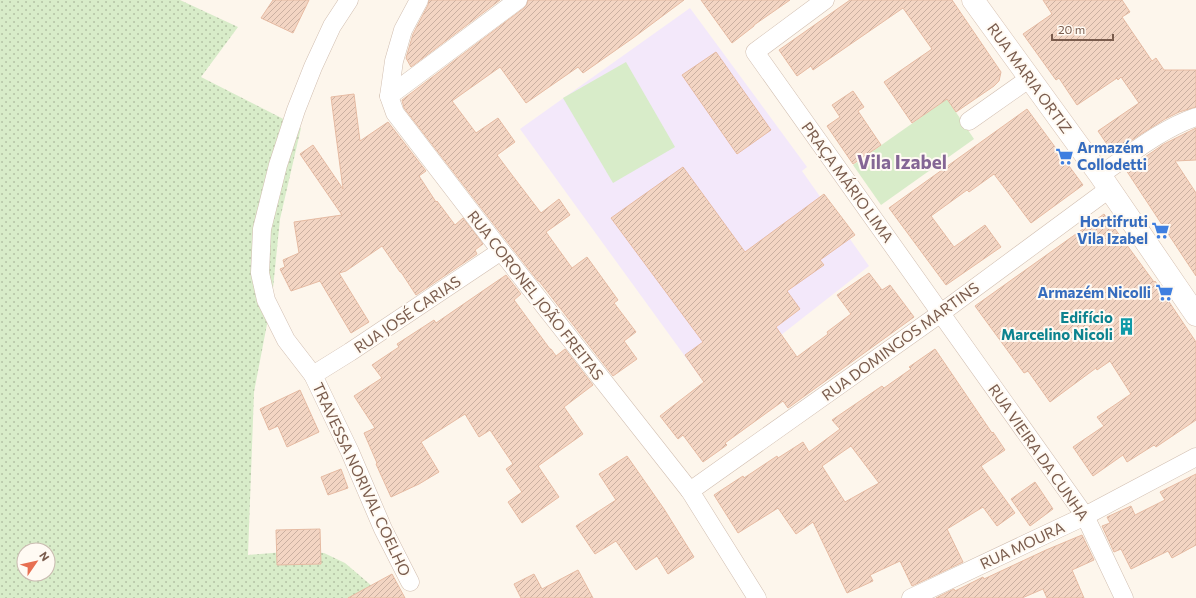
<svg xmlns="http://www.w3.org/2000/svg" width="1196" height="598" viewBox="0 0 1196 598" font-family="Commissioner,sans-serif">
  <defs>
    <pattern id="grass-dots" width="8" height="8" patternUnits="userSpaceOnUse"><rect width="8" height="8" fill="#d8ecc9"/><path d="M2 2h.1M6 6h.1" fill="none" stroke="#b4c2a5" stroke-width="1.8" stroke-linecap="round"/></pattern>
    <pattern id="building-hatch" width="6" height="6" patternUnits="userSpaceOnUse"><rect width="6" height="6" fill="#f3d5c3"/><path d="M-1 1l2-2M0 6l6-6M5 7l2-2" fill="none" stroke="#cab0a1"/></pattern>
  </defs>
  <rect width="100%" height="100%" fill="#fdf6ec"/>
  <polygon fill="#f3e8fa" points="690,8 807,167 802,171 869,266 762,350 708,388 520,129"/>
  <path fill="url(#grass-dots)" fill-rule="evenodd" d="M0,0h180l58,27 -37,50 100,51 -21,91 -8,79 -18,94 -6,163 49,-4 27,2 21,10 41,35h-386zM24,550h24v24h-24z"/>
  <g fill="#d8ecc9">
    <polygon points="626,62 675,147 613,183 563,98"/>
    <polygon points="947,99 974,139 881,205 853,165"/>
  </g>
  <g fill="url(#building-hatch)" stroke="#e6bba3" fill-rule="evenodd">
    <polygon points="273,0 309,0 293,33 261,18"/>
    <polygon points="429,0 500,0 411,67 406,58 413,34 428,5"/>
    <polygon points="528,0 684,0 633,38 583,73 578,67 526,103 500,67 452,101 476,133 498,118 515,142 497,155 512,175 541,213 559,199 570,215 546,232 572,268 587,257 618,300 614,303 636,332 624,341 637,359 613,376 539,281 538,281 509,244 404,108 402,100 524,8 527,4"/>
    <polygon points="701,0 790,0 754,25 754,26 732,43"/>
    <polygon points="850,0 952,0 1001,72 999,81 994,86 956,112 947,99 912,123 884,82 932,49 903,8 813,70 811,66 797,76 779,50"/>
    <polygon points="1043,0 1122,0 1130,12 1122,17 1152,61 1156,58 1164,70 1196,70 1196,107 1179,112 1165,119 1141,134 1113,153 1098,131 1139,103 1121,77 1118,80 1117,78 1077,105 1059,78 1056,80 1023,34 1052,14"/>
    <polygon points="716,52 771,130 737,154 682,75"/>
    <polygon points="853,91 864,107 858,111 881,145 853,164 827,126 840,117 832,105"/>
    <polygon points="354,94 360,141 388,122 426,171 419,176 436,202 437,201 455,225 463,218 483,244 475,250 477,254 416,295 401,272 400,272 382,246 346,271 339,273 369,322 351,333 320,281 291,291 280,269 285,267 283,260 299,253 294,222 342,215 300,154 313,145 343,189 331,97"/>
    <polygon points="1027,109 1083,185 1031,223 994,174 969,192 967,190 931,216 954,247 985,225 1001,247 946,285 889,208"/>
    <polygon points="1196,128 1196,160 1175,161 1196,193 1196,276 1126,170 1164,144"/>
    <polygon points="683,167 745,252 824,194 855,235 820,260 824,265 787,291 800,309 776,327 797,357 828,334 827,332 851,314 837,295 869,273 882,290 890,285 914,317 788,408 783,401 725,443 727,445 703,462 683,435 678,439 660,416 704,382 685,355 703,342 611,218"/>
    <polygon points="1104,214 1154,282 1155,281 1196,342 1196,420 1156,447 1154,445 1127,462 1123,455 1093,476 1073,447 1104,426 1097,417 1131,394 1110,361 1097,370 1096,368 1050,402 1028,371 1024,373 975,306"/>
    <polygon points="506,275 521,294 514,300 550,349 551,349 556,356 565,349 593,385 564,407 583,434 538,466 559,497 522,523 508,502 522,492 506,469 513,464 490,430 479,437 465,414 421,442 439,472 419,484 391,497 376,464 377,463 364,433 375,428 354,396 382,378 372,365 399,347 397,344 434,320 436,323"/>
    <path d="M935,349l57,84 1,-1 12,18 -24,16 34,47 -18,13 -14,-19 -36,22 16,33 -51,24 -12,-25 -30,14 3,6 -26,12 -34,-71 -17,12 -18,-26 -40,25 -24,-38 29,-19 1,2 33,-22 1,2 25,-16 6,10 31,-23 -8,-9 50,-34 2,2 27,-19 -2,-2zM851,446l28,37 -34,19 -23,-36z"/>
    <polygon points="300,390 319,432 287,447 278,426 269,430 260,409"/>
    <polygon points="627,456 664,509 694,557 668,574 657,556 636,570 616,541 595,554 576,526 616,500 599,474"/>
    <polygon points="341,469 348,488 328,495 321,477"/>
    <polygon points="1196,474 1196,545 1172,558 1168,551 1131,569 1121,549 1114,552 1102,526 1110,523 1107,517 1131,506 1135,515 1165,500 1160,492"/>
    <polygon points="1035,482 1053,509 1030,526 1011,499"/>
    <polygon points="320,529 321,564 277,565 276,530"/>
    <polygon points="1082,535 1094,560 1072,570 1084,598 1047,598 1043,589 1022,598 936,598 954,589 955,591 983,577 984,579 1046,550"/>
    <polygon points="578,570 593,598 521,598 514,584 534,574 542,589"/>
    <polygon points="392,574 405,598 348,598"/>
  </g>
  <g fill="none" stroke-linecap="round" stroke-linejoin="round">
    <defs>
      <g id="minor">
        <polyline points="349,0 332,26 313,67 296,110 278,165 262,229 260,273 266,300 286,340 313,375 350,452 383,529 410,582"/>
        <polyline points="419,0 403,30 394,61 389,96 395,113 501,251 690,491 757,598"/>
        <polyline points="825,0 755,52 1085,516 1124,598"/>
        <polyline points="389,96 518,0"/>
        <polyline points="969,121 1030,78"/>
        <path d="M1100,175c31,-21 61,-46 96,-58"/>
        <polyline points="313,375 350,352 501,251"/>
        <polyline points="690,491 941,313 1109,189"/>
        <polyline points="911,598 1085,516 1196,457"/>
      </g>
      <polyline id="secondary" points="973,0 1100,175 1196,315"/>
    </defs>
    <use href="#minor" stroke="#d1beb0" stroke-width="19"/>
    <use href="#secondary" stroke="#d6c0b0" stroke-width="23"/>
    <use href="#minor" stroke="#fff" stroke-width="18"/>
    <use href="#secondary" stroke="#fff" stroke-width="22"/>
  </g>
  <defs>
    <symbol id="supermarket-bare" viewBox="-9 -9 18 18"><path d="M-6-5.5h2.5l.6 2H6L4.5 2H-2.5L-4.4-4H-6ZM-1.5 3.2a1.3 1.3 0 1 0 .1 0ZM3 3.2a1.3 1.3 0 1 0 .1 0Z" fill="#3f7fe0" stroke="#fffaf3" stroke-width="2.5" paint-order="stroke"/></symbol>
    <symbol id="building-bare" viewBox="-9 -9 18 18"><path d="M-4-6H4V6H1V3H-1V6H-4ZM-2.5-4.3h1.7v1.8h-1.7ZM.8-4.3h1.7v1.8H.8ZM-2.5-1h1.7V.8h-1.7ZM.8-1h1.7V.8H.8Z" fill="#0f9aa8" stroke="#fffaf3" stroke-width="2.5" paint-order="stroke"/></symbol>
  </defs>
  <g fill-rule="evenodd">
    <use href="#supermarket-bare" x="1052" y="144" width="25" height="25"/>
    <use href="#supermarket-bare" x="1148" y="218" width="25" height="25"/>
    <use href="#supermarket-bare" x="1152" y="280" width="25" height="25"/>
    <use href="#building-bare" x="1114" y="314" width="25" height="25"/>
  </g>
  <g text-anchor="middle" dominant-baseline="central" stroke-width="4" stroke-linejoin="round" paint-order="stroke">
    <g font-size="15" fill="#7a5c4d" stroke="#fffaf3">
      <text transform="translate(1030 78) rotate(54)">RUA MARIA ORTIZ</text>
      <text transform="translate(848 182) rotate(54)">PRAÇA MÁRIO LIMA</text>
      <text transform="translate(536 295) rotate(52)">RUA CORONEL JOÃO FREITAS</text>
      <text transform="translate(407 314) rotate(-34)">RUA JOSÉ CARIAS</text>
      <text transform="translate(900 341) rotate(-36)">RUA DOMINGOS MARTINS</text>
      <text transform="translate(1039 452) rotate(55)">RUA VIEIRA DA CUNHA</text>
      <text transform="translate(362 479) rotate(65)">TRAVESSA NORIVAL COELHO</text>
      <text transform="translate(1022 545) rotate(-25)">RUA MOURA</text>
    </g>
    <g font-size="15" font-weight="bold" fill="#366cbe" stroke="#fffaf3" text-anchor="end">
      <text x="1077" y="147" text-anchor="start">Armazém<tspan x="1077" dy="17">Collodetti</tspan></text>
      <text x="1148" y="221">Hortifruti<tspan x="1148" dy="17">Vila Izabel</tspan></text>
      <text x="1151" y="292">Armazém Nicolli</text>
    </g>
    <g font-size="15" font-weight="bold" fill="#0d838f" stroke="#fffaf3" text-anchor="end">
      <text x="1113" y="317">Edifício<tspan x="1113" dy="17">Marcelino Nicoli</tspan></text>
    </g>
    <g font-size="19" font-weight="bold" fill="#846695" stroke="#fffaf3">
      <text x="902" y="161">Vila Izabel</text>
    </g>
  </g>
  <g transform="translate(36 562) rotate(56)"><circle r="19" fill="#fffaf3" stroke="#cabbb1"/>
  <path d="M0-3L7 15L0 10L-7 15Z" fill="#e76f51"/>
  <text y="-6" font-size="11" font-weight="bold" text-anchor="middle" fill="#7a5c4d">N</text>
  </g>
  <path d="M1052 34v6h61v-6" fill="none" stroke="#7a5c4d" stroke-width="2"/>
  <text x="1058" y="34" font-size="12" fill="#7a5c4d" stroke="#fffaf3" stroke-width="3" paint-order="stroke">20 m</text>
</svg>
